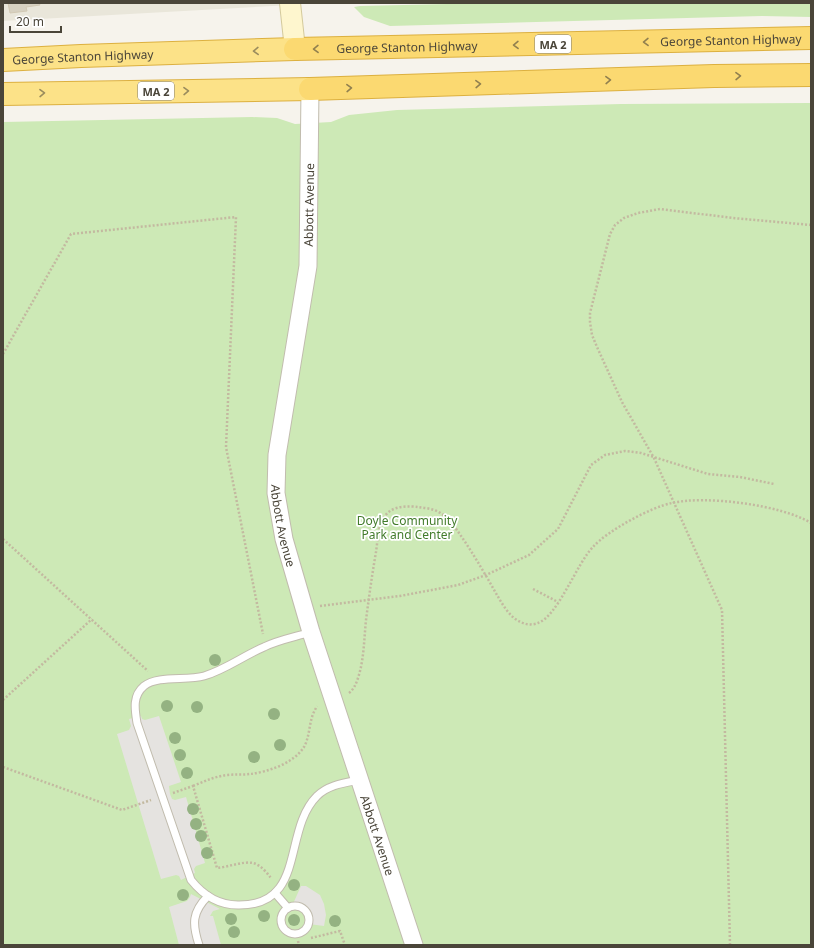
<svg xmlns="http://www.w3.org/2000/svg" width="814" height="948" viewBox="0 0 814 948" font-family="'Noto Sans',sans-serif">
  <rect width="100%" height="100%" fill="#f6f3ec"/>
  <polygon fill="#e9e6da" points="3,3 290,3 291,5 3,21"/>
  <g fill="#cde9b6">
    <polygon points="491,3 811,3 811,17 762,16 390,26 364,17 354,7 360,6"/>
    <polygon points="811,103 811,945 3,945 3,122 252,117 277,118 295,124 331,122 349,115 397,110 621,104"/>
  </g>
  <g fill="#e5e3e0">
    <polygon points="141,716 142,719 145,720 159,716 181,782 169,786 170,794 172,799 175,800 186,797 205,863 196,866 194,869 195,873 181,880 179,876 176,875 161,879 117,734 129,730 131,726 129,719"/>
    <polygon points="301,886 306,886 320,895 324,904 326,915 324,926 309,924 308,915 305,911 301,908 292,906"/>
    <polygon points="191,894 220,909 213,911 210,916 213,916 221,945 179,945 169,907 187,901 190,897"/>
  </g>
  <polygon fill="#d7d1c1" stroke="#d2c9b4" points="8,3 39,3 40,5 26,7 27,11 10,13"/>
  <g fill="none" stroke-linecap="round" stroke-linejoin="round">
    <defs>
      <g id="service">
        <path d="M311,632c-16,5 -33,8 -47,15 -21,9 -39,23 -60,29 -18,5 -46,-1 -60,10 -12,10 -9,24 -7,37l54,157c12,15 27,25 47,25 69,1 44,-74 79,-109 11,-11 27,-13 42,-16"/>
        <polyline points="275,893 288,908"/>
        <circle cx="295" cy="920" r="14"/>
        <path d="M199,945c-7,-21 -7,-33 9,-49"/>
      </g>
      <g id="tertiary">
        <path id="s1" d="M310,89l-2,177 -31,189 -1,38 8,46 27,93 103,313"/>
      </g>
      <polyline id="secondary" points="290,3 295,49"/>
      <g id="trunk">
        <path id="s2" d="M3,60l78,-4 214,-7"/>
        <polyline points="3,94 310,89"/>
      </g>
      <g id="motorway">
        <path id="s3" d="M295,49l516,-11"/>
        <polyline points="310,89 714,76 811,75"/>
      </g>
    </defs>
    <use href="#service" stroke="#c1bcae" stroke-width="9"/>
    <use href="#tertiary" stroke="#c1bcae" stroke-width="19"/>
    <use href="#secondary" stroke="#d4ca9c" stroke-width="22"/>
    <use href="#trunk" stroke="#dcb040" stroke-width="24"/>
    <use href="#motorway" stroke="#dcb040" stroke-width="24"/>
    <g stroke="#c3b9a0" stroke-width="2.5" stroke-dasharray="2 2" stroke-linecap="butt">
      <polyline points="3,354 71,234 236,217 226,447 263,634"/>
      <polyline points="3,539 148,671"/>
      <polyline points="533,589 558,602"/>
      <polyline points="320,606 400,596 458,585 486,575 529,555 558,529 591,465 605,455 625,451 641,453 708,474 740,477 774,484"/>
      <path d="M349,693c5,-4 7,-9 9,-15 6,-18 6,-38 8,-58 3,-23 6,-45 10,-68 2,-13 2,-33 14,-41 7,-5 20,-5 28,-4 8,1 17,2 24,7 7,4 12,12 17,19 14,20 26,41 38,62 6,10 13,23 24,27 5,3 12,3 17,1 20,-7 39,-60 55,-76 14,-16 58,-40 79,-44 33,-8 110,2 139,20"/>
      <polyline points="3,700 92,619"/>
      <polyline points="3,767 122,810 151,800"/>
      <path d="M193,786c12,-5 23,-10 35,-11 8,-1 15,0 22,-1 18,-2 44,-11 54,-27 5,-9 5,-20 8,-30 1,-4 3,-7 5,-11"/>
      <path d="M173,793l20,-7 24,82c11,-1 26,-7 36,-5 8,2 14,10 18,15"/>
      <polyline points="311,938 340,931 345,945"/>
      <polyline points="298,941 299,945"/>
      <polyline points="730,945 722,610 654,458 622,402 597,347 592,335 590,322 590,313 610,234 615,225 624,218 638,213 660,209 733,218 811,225"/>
    </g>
    <use href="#service" stroke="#fff" stroke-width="7"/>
    <use href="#tertiary" stroke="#fff" stroke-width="17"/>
    <use href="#secondary" stroke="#fef6ce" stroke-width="20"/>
    <use href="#trunk" stroke="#fce288" stroke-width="22"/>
    <use href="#motorway" stroke="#fbd971" stroke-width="22"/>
  </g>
  <g fill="#94b282">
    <circle cx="215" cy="660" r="6"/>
    <circle cx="167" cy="706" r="6"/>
    <circle cx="197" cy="707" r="6"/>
    <circle cx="274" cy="714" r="6"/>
    <circle cx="175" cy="738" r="6"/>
    <circle cx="280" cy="745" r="6"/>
    <circle cx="180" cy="755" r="6"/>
    <circle cx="254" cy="757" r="6"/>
    <circle cx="187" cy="773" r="6"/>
    <circle cx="193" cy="809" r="6"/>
    <circle cx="196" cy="824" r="6"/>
    <circle cx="201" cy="836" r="6"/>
    <circle cx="207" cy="853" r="6"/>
    <circle cx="294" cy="885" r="6"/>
    <circle cx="183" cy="895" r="6"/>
    <circle cx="264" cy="916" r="6"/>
    <circle cx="231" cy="919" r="6"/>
    <circle cx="294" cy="920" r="6"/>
    <circle cx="335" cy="921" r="6"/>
    <circle cx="234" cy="932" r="6"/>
  </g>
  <defs><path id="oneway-chevron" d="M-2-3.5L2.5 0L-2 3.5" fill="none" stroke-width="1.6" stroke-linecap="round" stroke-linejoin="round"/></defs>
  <g stroke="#91804f">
    <use href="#oneway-chevron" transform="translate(646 42) rotate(179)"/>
    <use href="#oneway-chevron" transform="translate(516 45) rotate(179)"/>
    <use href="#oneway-chevron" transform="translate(316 49) rotate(179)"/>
    <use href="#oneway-chevron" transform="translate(738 76) rotate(-1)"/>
    <use href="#oneway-chevron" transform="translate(608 80) rotate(-2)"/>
    <use href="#oneway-chevron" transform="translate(478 84) rotate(-2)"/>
    <use href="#oneway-chevron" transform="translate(349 88) rotate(-2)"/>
  </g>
  <g stroke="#9a8c5d">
    <use href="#oneway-chevron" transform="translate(256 51) rotate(178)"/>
    <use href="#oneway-chevron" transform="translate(186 91) rotate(-1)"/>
    <use href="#oneway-chevron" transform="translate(42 93) rotate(-1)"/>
  </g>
  <g text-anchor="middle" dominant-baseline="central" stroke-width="3.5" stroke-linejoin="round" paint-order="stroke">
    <g fill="#fff" stroke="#807d74" stroke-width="1">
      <rect x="535" y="35" width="36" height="18" rx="3"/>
      <rect x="138" y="82" width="36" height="18" rx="3"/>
    </g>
    <g font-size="11" font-weight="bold" fill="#4a4539">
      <text x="553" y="44">MA 2</text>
      <text x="156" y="91">MA 2</text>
    </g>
    <g font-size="12" fill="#4a4539" stroke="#fff">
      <text stroke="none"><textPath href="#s3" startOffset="436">George Stanton Highway</textPath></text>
      <text stroke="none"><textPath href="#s3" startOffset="112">George Stanton Highway</textPath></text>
      <text stroke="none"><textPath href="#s2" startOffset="80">George Stanton Highway</textPath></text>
      <text transform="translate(309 205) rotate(-89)">Abbott Avenue</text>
      <text stroke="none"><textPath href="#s1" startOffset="440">Abbott Avenue</textPath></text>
      <text stroke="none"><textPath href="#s1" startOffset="764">Abbott Avenue</textPath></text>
    </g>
    <g font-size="12" fill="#437c2c" stroke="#fff">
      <text x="407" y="520">Doyle Community<tspan x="407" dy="14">Park and Center</tspan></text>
    </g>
  </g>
  <rect width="814" height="948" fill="none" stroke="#4a4539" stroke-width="8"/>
  <path d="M10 26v6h51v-6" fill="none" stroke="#4a4539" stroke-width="2"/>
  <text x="16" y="26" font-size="12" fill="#4a4539" stroke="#ffffff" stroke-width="3" paint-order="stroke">20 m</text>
</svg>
